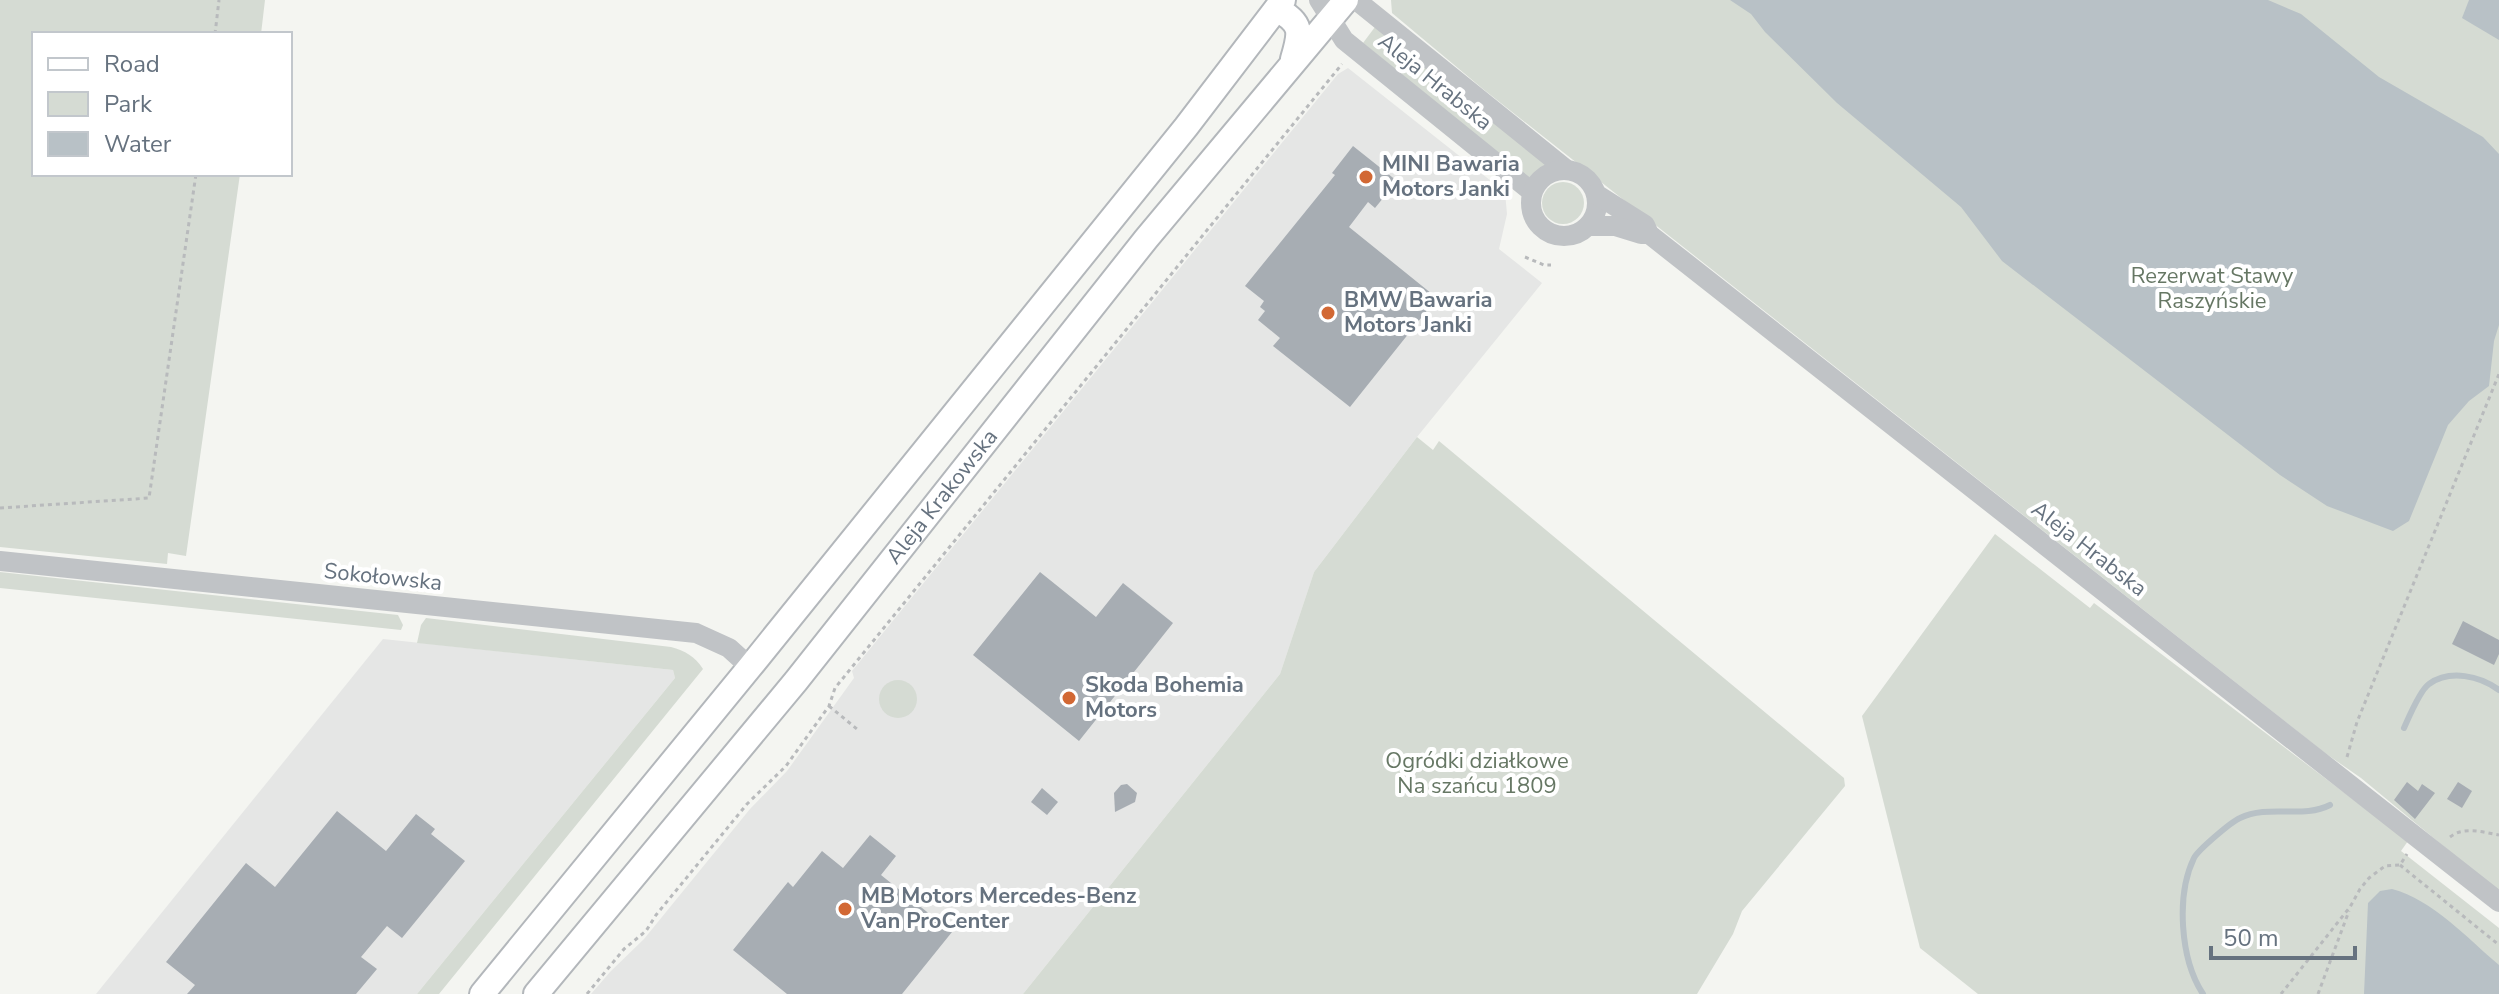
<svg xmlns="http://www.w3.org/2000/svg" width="2499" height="994" viewBox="0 0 2499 994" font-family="'Nunito Sans',sans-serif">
  <rect width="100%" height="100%" fill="#f4f5f1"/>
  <g fill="#e5e6e5">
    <polygon points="1348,68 1505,192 1507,214 1499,249 1542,283 1417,437 1314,572 1280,674 1023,994 591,994 610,972 644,939 750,809 787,771 854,678 852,671 1338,74"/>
    <polygon points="383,639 673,670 675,678 417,994 96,994"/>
  </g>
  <g fill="#d5dbd3">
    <polygon points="0,0 265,0 261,34 34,34 34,174 240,174 186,556 168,553 167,564 0,547"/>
    <polygon points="1391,0 2499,0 2499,892 2361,778 2325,753 1483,89 1392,13"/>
    <polygon points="1375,27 1550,167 1531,180 1363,43"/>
    <circle cx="1563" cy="203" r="21"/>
    <polygon points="1417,437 1433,450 1439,441 1844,778 1845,786 1742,911 1733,934 1697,994 1023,994 1280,674 1314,572"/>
    <polygon points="1995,534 2090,608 2094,603 2408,841 2401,851 2499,928 2499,994 1978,994 1920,948 1862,716"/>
    <polygon points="0,572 398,615 403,625 401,630 0,588"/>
    <path d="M426,618l245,29c14,4 24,9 32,22l-264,325h-22l258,-316 -2,-8 -256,-27 4,-18z"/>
    <circle cx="898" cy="699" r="19"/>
  </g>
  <g fill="#b8c1c6">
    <polygon points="1730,0 2268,0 2301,14 2379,77 2483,137 2499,154 2499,325 2494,341 2489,386 2469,401 2448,425 2409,521 2393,531 2327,506 2280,475 2002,261 1961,207 1837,103 1765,32 1751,14"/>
    <polygon points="2469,0 2499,0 2499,40 2462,18"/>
    <path d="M2392,889c41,11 75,49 107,76v29h-135l4,-91 12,-12z"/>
  </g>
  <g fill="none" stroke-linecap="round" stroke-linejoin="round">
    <g stroke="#b8c1c6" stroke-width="6">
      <path d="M2404,728c5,-11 16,-38 25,-44 21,-15 51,-8 70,6"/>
      <path d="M2203,994c-23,-35 -27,-99 -9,-136 4,-8 37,-36 46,-40 29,-14 63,1 90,-13"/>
    </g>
  </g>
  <g fill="#a7adb3">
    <polygon points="1353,146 1397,181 1375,208 1368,202 1349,227 1437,298 1350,407 1273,346 1280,338 1258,320 1265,311 1260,307 1264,301 1245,286 1335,175 1332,173"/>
    <polygon points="1040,572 1096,617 1123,583 1173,623 1079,741 973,655"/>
    <polygon points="2463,621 2499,640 2499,654 2494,665 2452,644"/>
    <polygon points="2407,782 2418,791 2422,784 2435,793 2415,819 2394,800"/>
    <polygon points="2458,782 2472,791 2462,808 2447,799"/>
    <polygon points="1127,784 1137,793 1135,802 1115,812 1114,793 1121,785"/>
    <polygon points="1042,788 1058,802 1047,815 1031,802"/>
    <polygon points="337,811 386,851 416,814 435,829 431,834 465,861 402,938 387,926 361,957 377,969 356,994 187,994 195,985 166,962 246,863 275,887"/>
    <polygon points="870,835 896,856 881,875 952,932 902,994 787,994 733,950 788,882 793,887 822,851 843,868"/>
  </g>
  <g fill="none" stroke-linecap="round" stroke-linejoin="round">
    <defs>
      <g id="secondary">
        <path d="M1277,9c26,15 24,23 16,50"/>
        <polyline points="482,994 750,667 1186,127 1283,0"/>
        <path id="s1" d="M536,994l260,-313 350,-442 200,-239"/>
      </g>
    </defs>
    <use href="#secondary" stroke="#b3b7bb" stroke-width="28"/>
    <g stroke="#b8babc" stroke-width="3" stroke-dasharray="4 4" stroke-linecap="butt">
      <polyline points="215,34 219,0"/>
      <polyline points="1525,257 1544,265 1551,265"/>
      <polyline points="0,508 149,498 196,174"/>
      <polyline points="829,706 857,729"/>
      <polyline points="2347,757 2357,722 2499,374"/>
      <path d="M2450,837c14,-11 32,-5 49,-2"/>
      <polyline points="2400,865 2499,945"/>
      <polyline points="587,994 624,949 646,931 656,915 747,804 786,766 829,706 835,688 1342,64"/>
      <polyline points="2281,994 2350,907 2360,889 2369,878 2385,866 2400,865 2407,854"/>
      <polyline points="2318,994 2349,911"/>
    </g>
    <g stroke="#c0c3c6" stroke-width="20">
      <polyline points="1319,0 1344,40 1532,192"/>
      <polyline points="1356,0 1567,170"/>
      <circle cx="1564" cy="203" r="33"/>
      <polyline points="1596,194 1645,225 1649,234 2499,902"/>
      <polyline points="1588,226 1615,226 1641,234 1649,234"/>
      <polyline points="0,561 696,633 729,648 750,667"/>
    </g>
    <use href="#secondary" stroke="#fff" stroke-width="24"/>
  </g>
  <g fill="#d26834" stroke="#fff" stroke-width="3">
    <circle cx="1366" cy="177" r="8"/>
    <circle cx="1328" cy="313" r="8"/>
    <circle cx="1069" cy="698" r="8"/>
    <circle cx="845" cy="909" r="8"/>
  </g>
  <g text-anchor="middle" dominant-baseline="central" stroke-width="8" stroke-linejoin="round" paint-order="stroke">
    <g font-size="22" fill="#66727f" stroke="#fff">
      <text transform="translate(1435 82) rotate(39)">Aleja Hrabska</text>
      <text stroke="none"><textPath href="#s1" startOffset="642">Aleja Krakowska</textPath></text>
      <text transform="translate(2089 549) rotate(38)">Aleja Hrabska</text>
      <text transform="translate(383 577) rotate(6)">Sokołowska</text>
    </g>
    <g font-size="22" font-weight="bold" fill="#66727f" stroke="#fff" text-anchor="start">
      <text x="1382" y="164">MINI Bawaria<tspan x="1382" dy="25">Motors Janki</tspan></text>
      <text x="1344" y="300">BMW Bawaria<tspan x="1344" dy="25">Motors Janki</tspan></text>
      <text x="1085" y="685">Skoda Bohemia<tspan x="1085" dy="25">Motors</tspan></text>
      <text x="861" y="896">MB Motors Mercedes-Benz<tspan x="861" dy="25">Van ProCenter</tspan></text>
    </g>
    <g font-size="22" fill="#667764" stroke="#fff">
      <text x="2212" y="276">Rezerwat Stawy<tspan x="2212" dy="25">Raszyńskie</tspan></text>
      <text x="1477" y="761">Ogródki działkowe<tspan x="1477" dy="25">Na szańcu 1809</tspan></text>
    </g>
  </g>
  <rect x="32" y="32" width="260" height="144" fill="#ffffff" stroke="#c2c7cc" stroke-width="2"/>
  <rect x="48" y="58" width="40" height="12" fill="#ffffff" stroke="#c2c7cc" stroke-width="2"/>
  <text x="104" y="72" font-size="24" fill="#66727f">Road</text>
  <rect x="48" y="92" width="40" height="24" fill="#d5dbd3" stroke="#c2c7cc" stroke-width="2"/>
  <text x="104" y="112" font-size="24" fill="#66727f">Park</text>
  <rect x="48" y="132" width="40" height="24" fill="#b8c1c6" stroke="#c2c7cc" stroke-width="2"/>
  <text x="104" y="152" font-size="24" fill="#66727f">Water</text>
  <path d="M2211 946v12h144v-12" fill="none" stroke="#66727f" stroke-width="4"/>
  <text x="2223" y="946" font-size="24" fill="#66727f" stroke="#ffffff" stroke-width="6" paint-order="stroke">50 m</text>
</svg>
